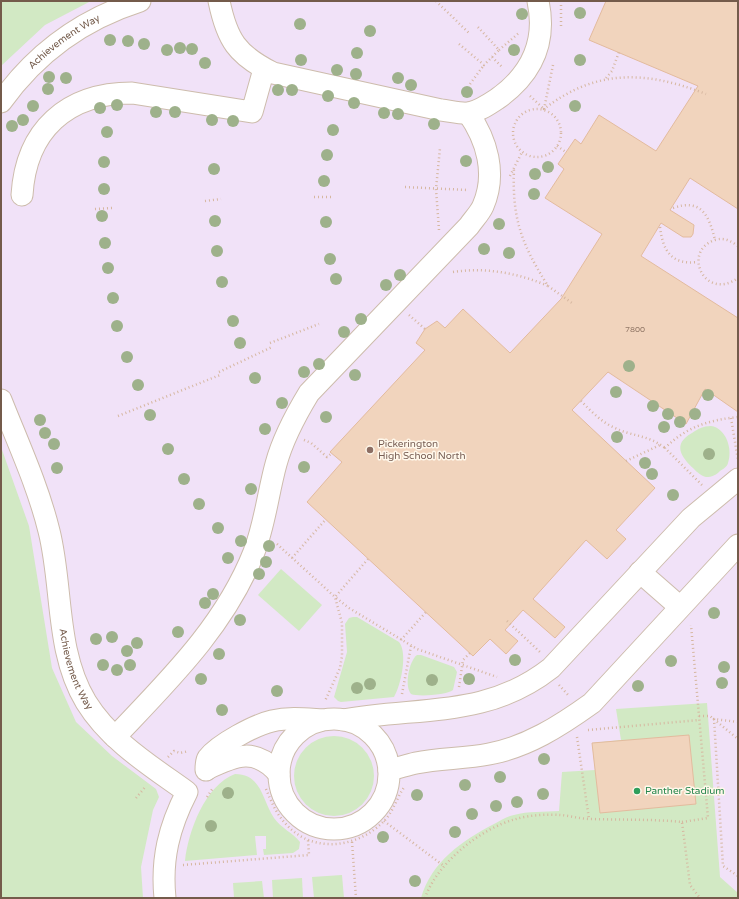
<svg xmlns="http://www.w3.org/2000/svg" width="739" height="899" viewBox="0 0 739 899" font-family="'Varela Round',sans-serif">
  <rect width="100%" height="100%" fill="#fcf4e5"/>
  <rect fill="#f1e2f8" x="1" y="1" width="737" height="897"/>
  <g fill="#d2e9c4">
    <polygon points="1,1 91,1 45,25 1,66"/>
    <path d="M711,426c15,2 22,23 17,37 -1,4 -5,6 -8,8 -4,4 -8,6 -14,6 -5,-1 -9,-5 -12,-8 -13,-12 -22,-25 -2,-36 6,-4 11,-7 19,-7z"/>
    <polygon points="1,447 29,526 52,668 76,722 112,756 156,789 159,797 153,810 141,867 143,898 1,898"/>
    <polygon points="281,569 322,605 299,631 258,595"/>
    <path d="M353,617h4l42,25c9,11 2,43 -5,55l-53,5 -3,-1 -4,-4 13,-45 -2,-28 4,-6z"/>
    <path d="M417,655h4l33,12 3,5 -4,18c-6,5 -35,7 -42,4 -7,-8 -2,-33 6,-39z"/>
    <path d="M707,703l13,174 18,16v5h-317c10,-36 42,-58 73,-74 6,-3 13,-8 20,-9 14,-4 31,-3 45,-4l3,-39 33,-2 -3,-27 29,-3 -5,-31z"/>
    <circle cx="334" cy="776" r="40"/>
    <path d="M235,774c27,0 27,26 39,44 7,10 19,15 26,24l-1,7 -6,4 -29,2 -1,-6h3v-13h-11l2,19 -72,6c3,-29 20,-76 50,-87z"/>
    <polygon points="342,875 344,898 314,898 312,877"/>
    <polygon points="302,878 303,898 273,898 272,880"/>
    <polygon points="262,881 264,898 234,898 233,883"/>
  </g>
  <g fill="#f1d4bd" stroke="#e3bb9e">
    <polygon points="606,1 738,1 738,209 690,178 670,210 694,225 693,234 691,237 683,237 661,223 641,256 738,318 738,412 705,389 686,424 608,372 572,410 655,488 616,530 626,539 607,559 586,540 533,599 565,627 555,638 523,610 505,630 518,641 506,654 490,639 473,656 307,502 342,462 330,452 425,350 416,343 425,329 437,321 445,328 463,309 510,353 561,299 602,234 545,198 564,169 558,164 575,139 581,144 599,115 656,151 698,86 589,40"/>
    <polygon points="689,735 696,804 600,813 592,743"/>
  </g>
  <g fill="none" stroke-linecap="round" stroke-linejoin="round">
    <defs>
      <g id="minor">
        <path d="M219,1c8,39 18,54 54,72l168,37c9,1 20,4 28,3 10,-2 19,-8 28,-14 34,-24 50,-56 41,-98"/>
        <path id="s1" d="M1,102c35,-49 82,-83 139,-101"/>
        <path d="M22,195c4,-65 45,-102 110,-102l120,19 12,-43"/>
        <path id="s2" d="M1,400c17,43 37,86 48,131 14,55 6,120 37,171 24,39 65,64 101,90 -18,35 -26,67 -22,106"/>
        <polyline points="640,572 680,607"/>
        <circle cx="334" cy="774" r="55"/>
        <path d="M343,720c76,-14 143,-1 208,-52l140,-150 47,-39"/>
        <path d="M115,737c53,-56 110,-111 139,-185 11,-28 14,-59 22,-88 7,-26 19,-48 33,-71l160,-167c4,-6 11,-13 14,-20 14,-32 4,-66 -15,-93"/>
        <path d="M207,769c29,-14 49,-22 72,5"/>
        <path d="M206,770c0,-4 0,-9 2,-12 11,-14 47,-33 64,-37 17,-4 34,-2 50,-1"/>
        <path d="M389,770c9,-2 18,-5 27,-7 24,-5 48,-4 73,-9 38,-7 71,-28 103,-51l146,-158"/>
      </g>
    </defs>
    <use href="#minor" stroke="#cdbcac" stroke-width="23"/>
    <g stroke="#d6b7a0" stroke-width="2.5" stroke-dasharray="1 3" stroke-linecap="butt">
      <polyline points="436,1 470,34"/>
      <polyline points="561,1 561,27"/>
      <polyline points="459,44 484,65 499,50 477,26"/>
      <polyline points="499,50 520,32"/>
      <polyline points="492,57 503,68"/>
      <path d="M553,65l-9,44c53,-41 103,-38 162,-15"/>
      <polyline points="606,78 612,71 619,52"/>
      <polyline points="470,84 484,65"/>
      <polyline points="530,96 544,109"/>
      <circle cx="537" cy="133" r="24"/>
      <polyline points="557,146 566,152"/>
      <polyline points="510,176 522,152"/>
      <polyline points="405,187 468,190"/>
      <polyline points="314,197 332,197"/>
      <polyline points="205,201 221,199"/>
      <path d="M673,208c29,-10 36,8 42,32"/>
      <polyline points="95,209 112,208"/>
      <path d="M660,227c3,25 12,38 38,35"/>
      <polyline points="439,230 436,189 440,148"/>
      <path d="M738,246c-7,-5 -14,-9 -23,-6 -34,11 -10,62 23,38"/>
      <path d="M453,272c32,-5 65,1 95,14 -27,-43 -36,-67 -34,-118"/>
      <polyline points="548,286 572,303"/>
      <polyline points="409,315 425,329"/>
      <polyline points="270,343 319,324"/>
      <polyline points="219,372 272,347"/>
      <path d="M581,401c9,9 19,20 32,26 19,10 34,7 52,21"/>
      <polyline points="118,416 220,375"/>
      <polyline points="731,418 738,460"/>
      <polyline points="304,440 311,443 327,457 332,453"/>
      <polyline points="626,461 660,445"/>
      <path d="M702,485l-37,-37c21,-21 44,-28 73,-31"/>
      <polyline points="277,544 335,597 342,623 342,656 340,668 325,701"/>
      <polyline points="292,558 326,519"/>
      <polyline points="368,559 335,597 349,608 417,649 497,677"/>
      <polyline points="507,621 540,652"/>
      <polyline points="401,640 426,612"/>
      <polyline points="559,685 569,696"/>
      <polyline points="459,687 463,660 470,653"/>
      <polyline points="402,694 411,646"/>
      <polyline points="699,716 710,716 738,739"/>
      <polyline points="738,722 714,719 723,866 738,876"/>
      <polyline points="588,730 699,720"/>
      <polyline points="577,737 589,819"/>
      <polyline points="168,757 174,751 180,753 189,751"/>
      <path d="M266,789c5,12 10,24 19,34 27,32 74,25 100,-3 9,-10 12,-23 20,-34"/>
      <polyline points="207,797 213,788"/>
      <polyline points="136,798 146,786"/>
      <polyline points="384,821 444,866"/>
      <polyline points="682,822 708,818 691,625"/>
      <polyline points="352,842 356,898"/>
      <polyline points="183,865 309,855 308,840"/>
      <path d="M425,898c12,-35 56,-70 91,-79 13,-4 32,-5 45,-4 10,1 20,4 30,4 31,1 61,0 91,3l8,63 10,13"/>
    </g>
    <use href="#minor" stroke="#fff" stroke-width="21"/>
  </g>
  <g fill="#9eb18b">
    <circle cx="580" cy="13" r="6"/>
    <circle cx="522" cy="14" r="6"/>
    <circle cx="300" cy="24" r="6"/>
    <circle cx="370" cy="31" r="6"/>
    <circle cx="110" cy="40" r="6"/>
    <circle cx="128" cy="41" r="6"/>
    <circle cx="144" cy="44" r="6"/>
    <circle cx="180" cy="48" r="6"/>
    <circle cx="192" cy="49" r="6"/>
    <circle cx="167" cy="50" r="6"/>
    <circle cx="514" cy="50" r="6"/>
    <circle cx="357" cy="53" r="6"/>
    <circle cx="301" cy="60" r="6"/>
    <circle cx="580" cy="60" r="6"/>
    <circle cx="205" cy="63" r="6"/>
    <circle cx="337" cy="70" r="6"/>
    <circle cx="356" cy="74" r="6"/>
    <circle cx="49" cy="77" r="6"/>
    <circle cx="66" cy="78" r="6"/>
    <circle cx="398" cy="78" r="6"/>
    <circle cx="411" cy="85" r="6"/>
    <circle cx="48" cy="89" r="6"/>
    <circle cx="278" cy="90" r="6"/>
    <circle cx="292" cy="90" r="6"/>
    <circle cx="467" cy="92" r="6"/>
    <circle cx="328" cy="96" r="6"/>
    <circle cx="354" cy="103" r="6"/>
    <circle cx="117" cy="105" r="6"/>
    <circle cx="33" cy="106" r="6"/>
    <circle cx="575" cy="106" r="6"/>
    <circle cx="100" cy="108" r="6"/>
    <circle cx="156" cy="112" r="6"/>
    <circle cx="175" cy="112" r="6"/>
    <circle cx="384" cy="113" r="6"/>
    <circle cx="398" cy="114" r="6"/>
    <circle cx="23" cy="120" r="6"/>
    <circle cx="212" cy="120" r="6"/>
    <circle cx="233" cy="121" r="6"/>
    <circle cx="434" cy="124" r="6"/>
    <circle cx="12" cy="126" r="6"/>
    <circle cx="333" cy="130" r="6"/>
    <circle cx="107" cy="132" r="6"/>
    <circle cx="327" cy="155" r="6"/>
    <circle cx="466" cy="161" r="6"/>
    <circle cx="104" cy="162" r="6"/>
    <circle cx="548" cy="167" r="6"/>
    <circle cx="214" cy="169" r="6"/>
    <circle cx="535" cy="174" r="6"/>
    <circle cx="324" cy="181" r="6"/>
    <circle cx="104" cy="189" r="6"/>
    <circle cx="534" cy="194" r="6"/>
    <circle cx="102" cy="216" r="6"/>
    <circle cx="215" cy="221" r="6"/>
    <circle cx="326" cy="222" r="6"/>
    <circle cx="499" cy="224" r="6"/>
    <circle cx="105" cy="243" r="6"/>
    <circle cx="484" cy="249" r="6"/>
    <circle cx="217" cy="251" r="6"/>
    <circle cx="509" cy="253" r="6"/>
    <circle cx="330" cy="259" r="6"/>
    <circle cx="108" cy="268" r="6"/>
    <circle cx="400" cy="275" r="6"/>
    <circle cx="336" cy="279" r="6"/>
    <circle cx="222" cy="282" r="6"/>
    <circle cx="386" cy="285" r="6"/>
    <circle cx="113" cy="298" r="6"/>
    <circle cx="361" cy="319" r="6"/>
    <circle cx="233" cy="321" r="6"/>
    <circle cx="117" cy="326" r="6"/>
    <circle cx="344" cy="332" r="6"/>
    <circle cx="240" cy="343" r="6"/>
    <circle cx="127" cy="357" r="6"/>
    <circle cx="319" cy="364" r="6"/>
    <circle cx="629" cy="366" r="6"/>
    <circle cx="304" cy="372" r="6"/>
    <circle cx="355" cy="375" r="6"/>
    <circle cx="255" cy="378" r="6"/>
    <circle cx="138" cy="385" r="6"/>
    <circle cx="616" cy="392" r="6"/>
    <circle cx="708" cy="395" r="6"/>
    <circle cx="282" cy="403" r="6"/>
    <circle cx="653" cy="406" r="6"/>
    <circle cx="668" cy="414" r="6"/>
    <circle cx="695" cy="414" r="6"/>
    <circle cx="150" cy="415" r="6"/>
    <circle cx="326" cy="417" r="6"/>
    <circle cx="40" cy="420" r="6"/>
    <circle cx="680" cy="422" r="6"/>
    <circle cx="664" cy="427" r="6"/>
    <circle cx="265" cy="429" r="6"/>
    <circle cx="45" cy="433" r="6"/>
    <circle cx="617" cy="437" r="6"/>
    <circle cx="54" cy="444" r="6"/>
    <circle cx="168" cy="449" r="6"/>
    <circle cx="709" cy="454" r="6"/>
    <circle cx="645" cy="463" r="6"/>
    <circle cx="304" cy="467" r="6"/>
    <circle cx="57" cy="468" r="6"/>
    <circle cx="652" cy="474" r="6"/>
    <circle cx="184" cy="479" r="6"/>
    <circle cx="251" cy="489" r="6"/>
    <circle cx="673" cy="495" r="6"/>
    <circle cx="199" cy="504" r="6"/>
    <circle cx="218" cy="528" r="6"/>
    <circle cx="241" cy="541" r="6"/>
    <circle cx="269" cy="546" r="6"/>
    <circle cx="228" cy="558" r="6"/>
    <circle cx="266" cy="562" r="6"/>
    <circle cx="259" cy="574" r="6"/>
    <circle cx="213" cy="594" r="6"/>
    <circle cx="205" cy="603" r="6"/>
    <circle cx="714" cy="613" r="6"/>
    <circle cx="240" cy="620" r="6"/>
    <circle cx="178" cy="632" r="6"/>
    <circle cx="112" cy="637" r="6"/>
    <circle cx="96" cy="639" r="6"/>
    <circle cx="137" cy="643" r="6"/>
    <circle cx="127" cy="651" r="6"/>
    <circle cx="219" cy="654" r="6"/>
    <circle cx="515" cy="660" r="6"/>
    <circle cx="671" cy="661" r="6"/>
    <circle cx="103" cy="665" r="6"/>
    <circle cx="130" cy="665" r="6"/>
    <circle cx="724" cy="667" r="6"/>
    <circle cx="117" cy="670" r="6"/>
    <circle cx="201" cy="679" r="6"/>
    <circle cx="469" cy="679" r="6"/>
    <circle cx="432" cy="680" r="6"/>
    <circle cx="722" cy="683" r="6"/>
    <circle cx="370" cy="684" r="6"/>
    <circle cx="638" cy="686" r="6"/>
    <circle cx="357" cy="688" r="6"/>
    <circle cx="277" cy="691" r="6"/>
    <circle cx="222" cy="710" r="6"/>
    <circle cx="544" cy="759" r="6"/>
    <circle cx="500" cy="777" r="6"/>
    <circle cx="465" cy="785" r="6"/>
    <circle cx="228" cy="793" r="6"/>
    <circle cx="543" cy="794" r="6"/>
    <circle cx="417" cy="795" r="6"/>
    <circle cx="517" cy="802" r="6"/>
    <circle cx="496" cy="806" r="6"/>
    <circle cx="472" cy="814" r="6"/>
    <circle cx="211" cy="826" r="6"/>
    <circle cx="455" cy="832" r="6"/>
    <circle cx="383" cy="837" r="6"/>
    <circle cx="415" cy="881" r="6"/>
  </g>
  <circle fill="#8d6e63" stroke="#fff8eb" stroke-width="1.5" cx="370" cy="450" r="4"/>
  <circle fill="#2e9e5b" stroke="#fff8eb" stroke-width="1.5" cx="637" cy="791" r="4"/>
  <g text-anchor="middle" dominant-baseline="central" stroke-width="3" stroke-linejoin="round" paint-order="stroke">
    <g font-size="8" fill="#937968">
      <text x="635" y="329">7800</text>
    </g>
    <g font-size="10" fill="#745b4b" stroke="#fff8eb">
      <text stroke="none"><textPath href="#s1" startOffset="88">Achievement Way</textPath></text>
      <text stroke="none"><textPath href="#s2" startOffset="281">Achievement Way</textPath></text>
    </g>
    <g font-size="10" fill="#785e54" stroke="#fff8eb" text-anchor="start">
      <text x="378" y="444">Pickerington<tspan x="378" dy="12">High School North</tspan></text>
    </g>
    <g font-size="10" fill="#27864d" stroke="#fff8eb" text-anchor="start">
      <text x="645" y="791">Panther Stadium</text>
    </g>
  </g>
  <rect width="739" height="899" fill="none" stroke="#745b4b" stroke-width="4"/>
</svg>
